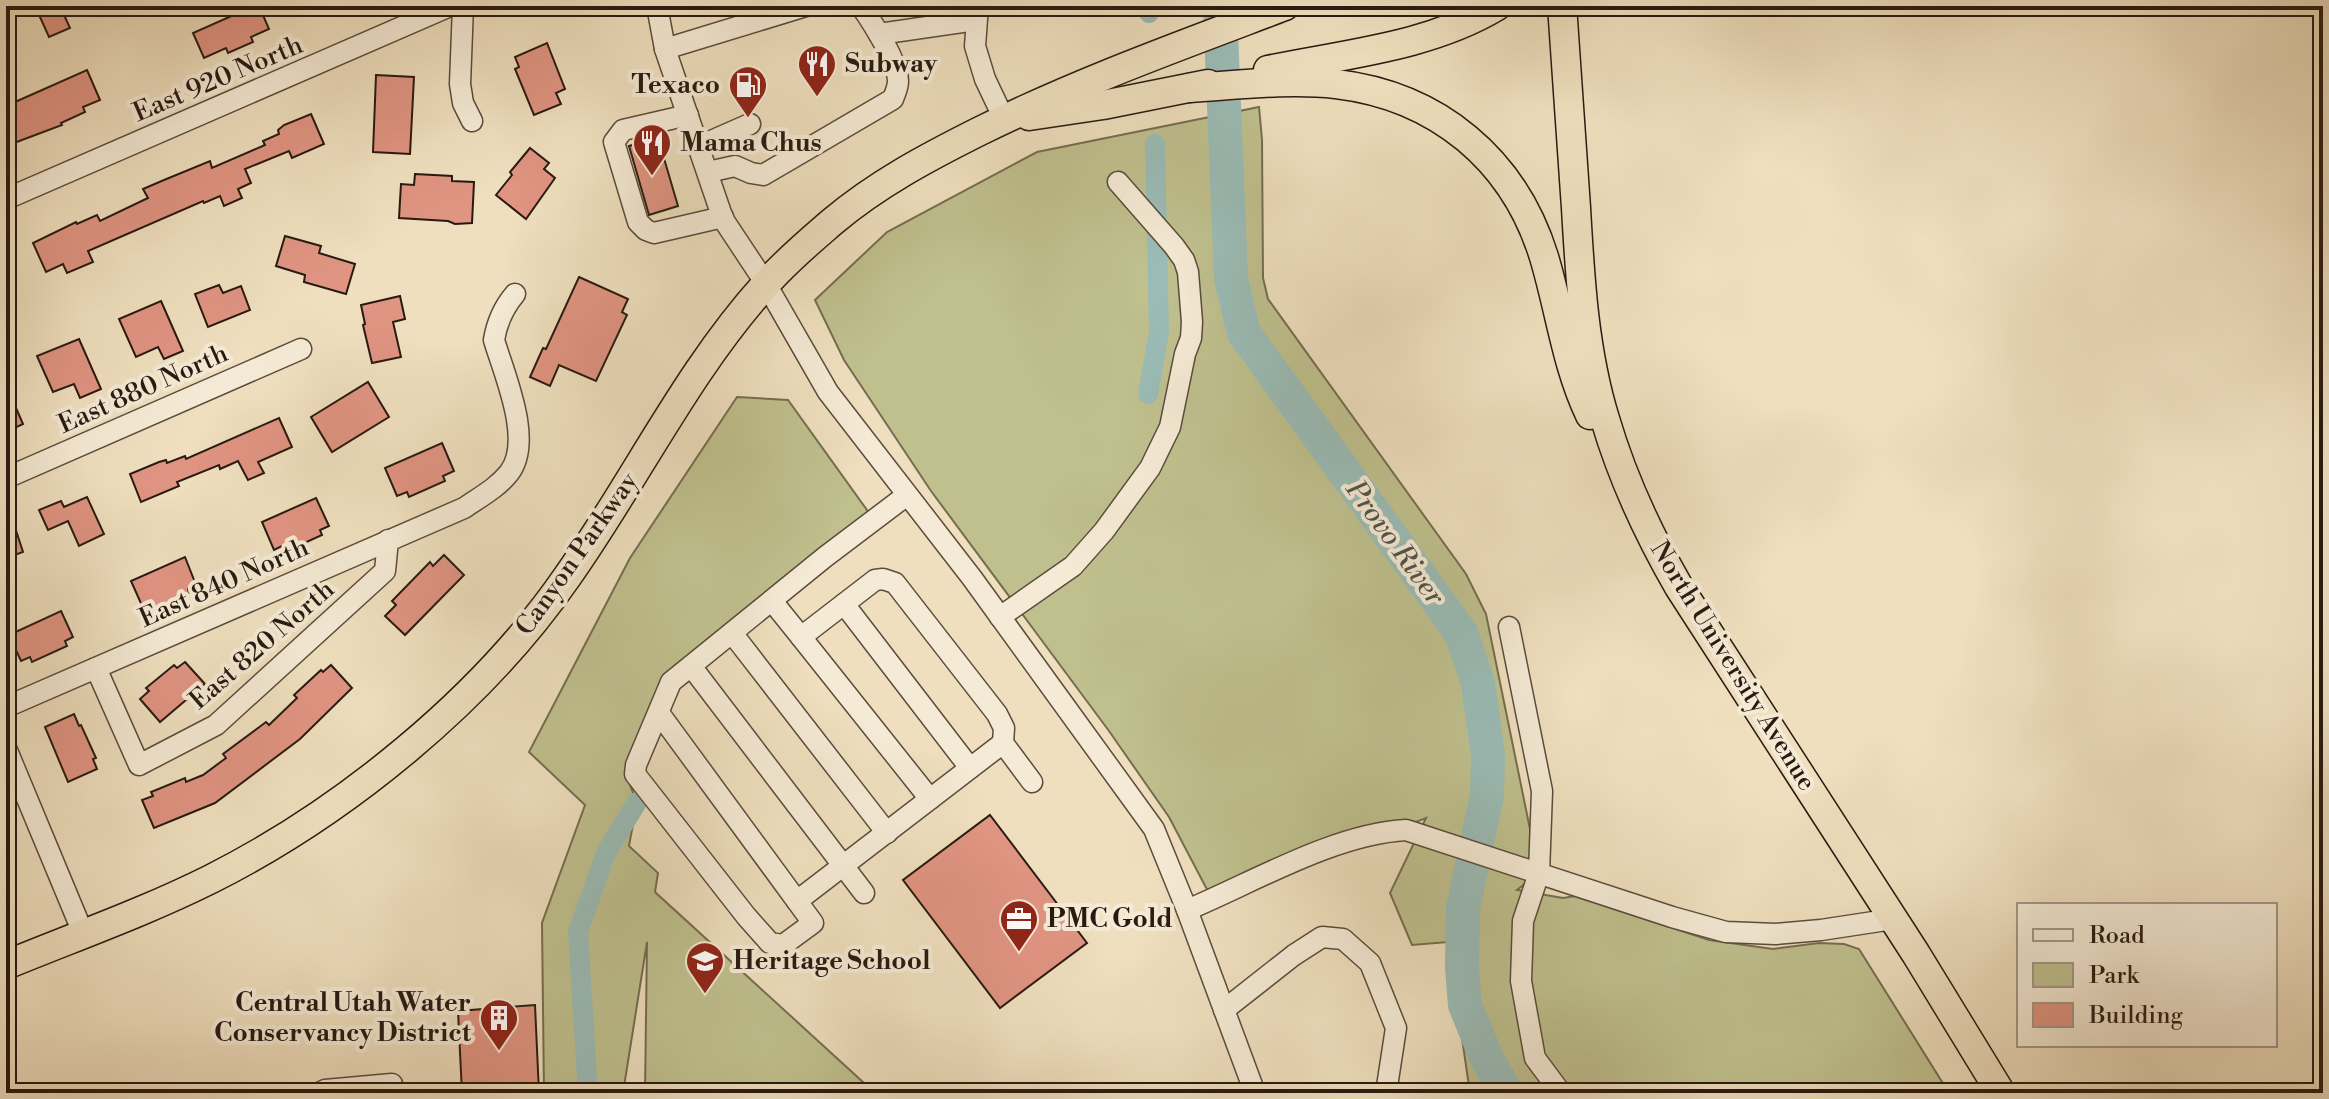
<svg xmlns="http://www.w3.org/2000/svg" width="2329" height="1099" viewBox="0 0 2329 1099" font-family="'Libre Bodoni',serif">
  <rect width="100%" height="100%" fill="#efdfbe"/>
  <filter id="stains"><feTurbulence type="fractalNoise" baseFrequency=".0025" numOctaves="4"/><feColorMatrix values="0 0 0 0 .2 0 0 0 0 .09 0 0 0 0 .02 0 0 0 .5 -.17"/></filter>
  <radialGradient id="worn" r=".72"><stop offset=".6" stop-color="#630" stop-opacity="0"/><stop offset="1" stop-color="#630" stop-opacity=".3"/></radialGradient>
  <g fill="#bfc08e" stroke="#746d50" stroke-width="2">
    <polygon points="1259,107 1262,140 1263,278 1268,299 1466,574 1486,614 1539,873 1517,890 1563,898 1575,896 1709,940 1773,949 1819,943 1844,944 1859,949 1949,1093 1470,1093 1448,942 1412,945 1390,893 1426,818 1212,899 1169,817 1109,731 931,491 844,360 815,300 887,232 1037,152"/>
    <polygon points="737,397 788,400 872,517 669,681 628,780 637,802 629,846 658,873 655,892 875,1093 645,1093 647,942 623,1093 544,1093 542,923 585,805 529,752 630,558"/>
  </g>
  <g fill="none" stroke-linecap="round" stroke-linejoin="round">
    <g stroke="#9abcb6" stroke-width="20">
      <polyline points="1148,6 1149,13"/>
      <polyline points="1148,394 1159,332 1155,144"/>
      <polyline points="588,1093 578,932 606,853 637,802"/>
    </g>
    <polyline stroke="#9abcb6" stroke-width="34" points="1220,6 1231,279 1244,333 1461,633 1478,683 1488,756 1487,795 1463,908 1462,968 1465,1005 1487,1059 1507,1093"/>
  </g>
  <g fill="#e09482" stroke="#281a11" stroke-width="2">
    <polygon points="35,6 60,6 70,28 49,37"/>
    <polygon points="254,6 259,6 269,29 251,37 253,42 228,53 226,48 204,58 193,33"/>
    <polygon points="547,43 565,89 556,93 561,104 534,115 515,69 519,67 515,57"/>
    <polygon points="87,70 100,100 83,107 85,112 61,123 62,125 6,146 6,106"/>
    <polygon points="376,75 414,77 410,154 373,152"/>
    <polygon points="311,114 324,144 292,158 289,151 245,169 251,183 238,189 242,198 224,206 220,196 204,203 203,201 88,251 93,262 67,273 63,264 46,272 33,243 76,222 77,224 97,215 100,221 148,198 143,189 164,180 210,161 212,168 265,145 263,141 279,134 278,130 284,125"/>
    <polygon points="658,138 678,206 649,215 629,146"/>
    <polygon points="530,148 549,163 544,169 555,178 526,219 496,195 512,175 510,172"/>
    <polygon points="415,174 452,176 452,181 474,182 472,223 455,224 448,221 399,218 401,184 414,185"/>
    <polygon points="285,236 321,246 319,253 355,264 346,294 304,282 305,275 276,266"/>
    <polygon points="579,277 628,299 622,312 627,315 596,381 559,365 550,386 530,377 543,348 546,349"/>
    <polygon points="219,285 223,293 241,286 250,310 208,327 195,294"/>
    <polygon points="400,296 405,319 393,322 401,357 372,363 363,325 365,324 361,305"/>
    <polygon points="161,301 183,351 164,359 158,347 136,357 119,319"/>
    <polygon points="79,339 101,389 80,398 74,384 53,392 37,356"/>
    <polygon points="368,382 389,417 332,452 311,417"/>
    <polygon points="6,385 23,424 6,432"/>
    <polygon points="279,418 292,447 258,462 264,473 248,480 238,461 220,469 219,465 177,482 179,486 141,502 130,474 159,462 166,460 167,463 185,456 186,459"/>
    <polygon points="442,443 454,471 443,476 445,481 409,497 407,492 397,496 385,468"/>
    <polygon points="87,497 104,534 79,546 68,521 48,530 39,510 61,501 64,507"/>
    <polygon points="316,498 329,526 320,530 322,535 287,551 284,545 274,550 262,522"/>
    <polygon points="9,509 23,552 6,558 6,510"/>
    <polygon points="444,555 464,575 405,635 385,616 396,605 392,601 430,562 433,566"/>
    <polygon points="185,557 196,585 188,589 189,593 155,609 152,604 143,608 131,581"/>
    <polygon points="61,611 73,637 65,641 67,646 32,662 30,657 21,661 9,635"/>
    <polygon points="185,662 205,684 160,722 140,699 149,691 146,688 174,665 177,668"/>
    <polygon points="331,665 352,688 300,739 215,803 154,828 142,800 153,796 151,792 185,778 186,782 203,775 226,758 223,754 266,722 269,725 297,698 294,695 321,670 323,672"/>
    <polygon points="74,714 79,726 81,725 96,758 93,759 97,769 68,782 45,727"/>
    <polygon points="990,815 1087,943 1000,1008 903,880"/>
    <polygon points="535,1005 539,1093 462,1093 458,1011"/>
  </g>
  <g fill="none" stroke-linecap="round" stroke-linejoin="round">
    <defs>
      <g id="minor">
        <polyline points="463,6 460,84 463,103 472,121"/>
        <polyline points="657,6 665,49 723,219 766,284 828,392 972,578 1154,829 1187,910 1255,1093"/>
        <polyline points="978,6 975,46 985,79 1004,119"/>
        <polyline points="879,34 976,20"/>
        <polyline points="665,49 806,6"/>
        <polyline points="688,115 623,130 614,142 638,222 646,230 654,233 723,217"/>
        <polyline points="700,146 750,124"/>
        <path d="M708,172l27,-6 16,7 12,2 130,-76c2,-6 5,-11 5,-18 0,-19 -26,-59 -37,-75"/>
        <polyline points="6,199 450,6"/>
        <polyline points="6,478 301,349"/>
        <polyline points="772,601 801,637 875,580 883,579 895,583 997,714 1004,728 1003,743"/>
        <polyline points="844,604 970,768"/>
        <polyline points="1000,617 1073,566 1104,531 1150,468 1170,427 1185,354 1191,338 1192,322 1188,272 1184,260 1174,246 1118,182"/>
        <polyline points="1509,627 1542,791 1539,873 1523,921 1521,981 1535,1058 1561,1093"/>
        <polyline points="732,633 887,833"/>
        <polyline points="801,637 930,799"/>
        <polyline points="691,666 864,893"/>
        <polyline points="96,668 139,765 216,725 385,571 388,540"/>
        <path d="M6,707l458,-199c16,-11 33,-20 45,-35 25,-32 -5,-99 -15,-133 3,-18 9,-32 21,-46"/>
        <polyline points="659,713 813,923 783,945 770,943 746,916 635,774 636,765 671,682 825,557 907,495"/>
        <polyline points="6,748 83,933"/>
        <polyline points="797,901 1003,743 1032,782"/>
        <path d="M1187,910c67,-28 147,-76 219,-80l266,87 54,15 50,2 45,-4 72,-11"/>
        <polyline points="1224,1010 1294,955 1322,937 1343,939 1370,963 1396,1028 1386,1093"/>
        <polyline points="319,1093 325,1090 392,1084"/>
      </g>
      <g id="highway">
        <path d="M1562,6c5,67 9,134 14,202 4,70 8,143 29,211 17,58 44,116 74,168l237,367 85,139"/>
        <path d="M1268,70c76,-16 161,-23 229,-64"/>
        <path d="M1190,88c48,-3 98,-9 146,-4 102,12 178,76 208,173 16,53 22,108 46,158"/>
        <polyline points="1029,116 1103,105 1208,84"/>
        <path d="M6,965c68,-28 139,-53 205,-86 133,-67 271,-179 356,-302 68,-96 120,-206 199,-293 20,-23 44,-43 66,-62 45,-38 96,-65 148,-91 99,-49 202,-86 305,-125"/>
      </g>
    </defs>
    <use href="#minor" stroke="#5a4b3c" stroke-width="23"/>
    <use href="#highway" stroke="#281a11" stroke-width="31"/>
    <use href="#minor" stroke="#f5ead5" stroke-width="20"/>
    <use href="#highway" stroke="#efdfbe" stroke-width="28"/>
  </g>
  <defs>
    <symbol id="restaurant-pin" viewBox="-11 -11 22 30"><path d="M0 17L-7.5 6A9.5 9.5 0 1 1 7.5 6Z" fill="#8f2418" stroke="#f5ead5"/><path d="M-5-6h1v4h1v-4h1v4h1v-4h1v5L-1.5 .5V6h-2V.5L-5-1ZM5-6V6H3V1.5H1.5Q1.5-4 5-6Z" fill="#fff"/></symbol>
    <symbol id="fuel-pin" viewBox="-11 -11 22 30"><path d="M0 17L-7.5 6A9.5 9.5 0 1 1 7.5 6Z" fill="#8f2418" stroke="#f5ead5"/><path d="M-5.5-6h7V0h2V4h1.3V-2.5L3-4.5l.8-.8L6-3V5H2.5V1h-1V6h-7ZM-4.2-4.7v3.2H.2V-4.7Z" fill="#fff"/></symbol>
    <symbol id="office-pin" viewBox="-11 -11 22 30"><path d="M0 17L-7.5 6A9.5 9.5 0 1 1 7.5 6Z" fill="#8f2418" stroke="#f5ead5"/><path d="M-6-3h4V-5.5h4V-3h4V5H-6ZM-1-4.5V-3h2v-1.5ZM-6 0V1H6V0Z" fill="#fff"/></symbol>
    <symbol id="school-pin" viewBox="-11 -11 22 30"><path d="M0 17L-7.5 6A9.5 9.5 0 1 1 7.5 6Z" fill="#8f2418" stroke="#f5ead5"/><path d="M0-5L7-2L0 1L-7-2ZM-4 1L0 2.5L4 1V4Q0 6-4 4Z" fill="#fff"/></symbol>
    <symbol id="building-pin" viewBox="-11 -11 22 30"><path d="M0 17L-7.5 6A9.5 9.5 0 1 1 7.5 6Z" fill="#8f2418" stroke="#f5ead5"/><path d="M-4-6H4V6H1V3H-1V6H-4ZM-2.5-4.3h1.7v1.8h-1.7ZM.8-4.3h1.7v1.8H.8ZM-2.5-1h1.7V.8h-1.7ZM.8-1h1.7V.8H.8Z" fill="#fff"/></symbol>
  </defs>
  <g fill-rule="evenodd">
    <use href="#restaurant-pin" x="795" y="42" width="44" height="60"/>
    <use href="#fuel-pin" x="726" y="63" width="44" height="60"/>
    <use href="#restaurant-pin" x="630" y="121" width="44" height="60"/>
    <use href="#office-pin" x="997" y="897" width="44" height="60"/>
    <use href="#school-pin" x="683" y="939" width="44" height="60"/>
    <use href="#building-pin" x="477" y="996" width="44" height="60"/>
  </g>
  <g text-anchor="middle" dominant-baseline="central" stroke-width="8" stroke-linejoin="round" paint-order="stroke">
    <g font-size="26" font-weight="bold" fill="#281a11" stroke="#f5ead5" text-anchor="start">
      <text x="845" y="64">Subway</text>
      <text x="720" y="85" text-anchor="end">Texaco</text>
      <text x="680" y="143">Mama Chus</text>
      <text x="1047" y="919">PMC Gold</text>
      <text x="733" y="961">Heritage School</text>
      <text x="471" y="1003" text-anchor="end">Central Utah Water<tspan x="471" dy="30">Conservancy District</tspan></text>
    </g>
    <g font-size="26" fill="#281a11" stroke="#f5ead5">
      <text transform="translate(218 79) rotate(-23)">East 920 North</text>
      <text transform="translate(143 389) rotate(-24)">East 880 North</text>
      <text transform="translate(577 554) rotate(-55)">Canyon Parkway</text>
      <text transform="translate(224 583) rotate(-24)">East 840 North</text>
      <text transform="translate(262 645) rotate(-41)">East 820 North</text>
      <text transform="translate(1733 666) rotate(58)">North University Avenue</text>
    </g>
    <g font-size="28" font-style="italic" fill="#50534b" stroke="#f5ead5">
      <text transform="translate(1395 543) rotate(54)">Provo River</text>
    </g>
  </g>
  <rect width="2329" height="1099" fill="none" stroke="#efdfbe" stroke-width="32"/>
  <rect x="8" y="8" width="2313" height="1083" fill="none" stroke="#281a11" stroke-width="4"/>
  <rect x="16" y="16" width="2297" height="1067" fill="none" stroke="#281a11" stroke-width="2"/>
  <rect x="2017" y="903" width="260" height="144" fill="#f5ead5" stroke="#a39787" stroke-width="2"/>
  <rect x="2033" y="929" width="40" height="12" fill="#f5ead5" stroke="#a39787" stroke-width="2"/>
  <text x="2089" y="943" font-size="24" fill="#281a11">Road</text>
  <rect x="2033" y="963" width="40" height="24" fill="#bfc08e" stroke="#a39787" stroke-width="2"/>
  <text x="2089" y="983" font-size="24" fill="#281a11">Park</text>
  <rect x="2033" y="1003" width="40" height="24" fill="#e09482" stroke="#a39787" stroke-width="2"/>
  <text x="2089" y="1023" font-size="24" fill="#281a11">Building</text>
  <rect width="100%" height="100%" filter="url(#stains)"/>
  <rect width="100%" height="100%" fill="url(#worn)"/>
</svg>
